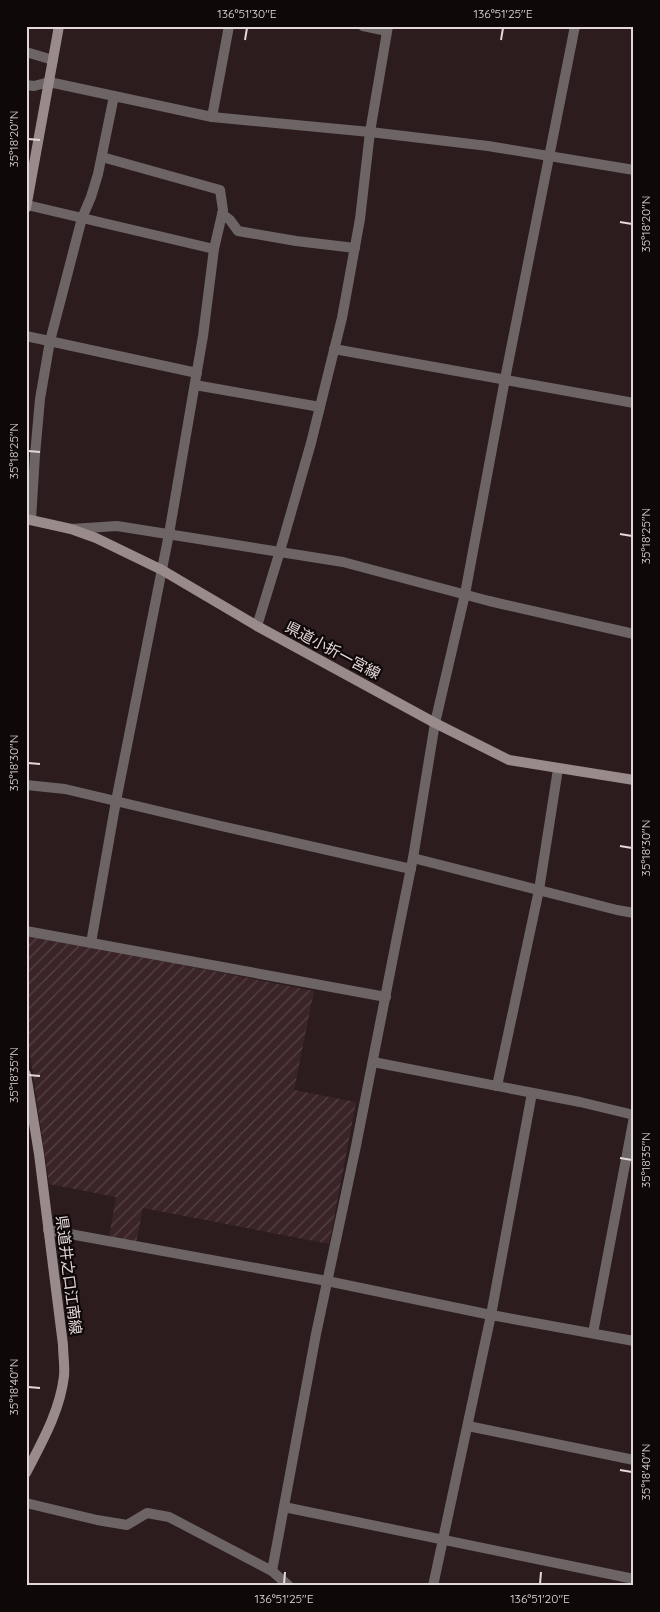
<svg xmlns="http://www.w3.org/2000/svg" width="660" height="1612" viewBox="0 0 660 1612" font-family="Quicksand,'Noto Sans JP',sans-serif">
  <defs>
    <pattern id="industrial-furrows" width="10" height="10" patternUnits="userSpaceOnUse" patternTransform="scale(1.25)"><rect width="10" height="10" fill="#3a2427"/><path d="M-1 1l2-2M0 10L10 0M9 11l2-2" fill="none" stroke="#564346"/></pattern>
  </defs>
  <rect width="100%" height="100%" fill="#2c1c1e"/>
  <polygon fill="url(#industrial-furrows)" points="26,934 314,991 294,1090 356,1102 329,1244 143,1208 136,1243 109,1237 116,1197 49,1184 26,1026"/>
  <g fill="none" stroke-linecap="round" stroke-linejoin="round">
    <g stroke="#6d6465" stroke-width="10">
      <polyline points="363,26 387,31"/>
      <polyline points="26,52 53,60"/>
      <polyline points="26,85 34,86 49,82 212,117 370,132 488,146 634,170"/>
      <polyline points="212,117 229,26"/>
      <polyline points="27,205 214,249"/>
      <polyline points="222,214 230,220 238,231 296,241 355,248"/>
      <polyline points="26,336 197,373"/>
      <polyline points="334,349 634,403"/>
      <polyline points="195,385 320,407"/>
      <polyline points="31,520 35,455 40,399 50,341 82,218 91,197 98,174 114,96"/>
      <polyline points="71,529 117,526 343,562 489,601 634,634"/>
      <polyline points="257,626 280,551 311,443 342,318 360,219 370,132 388,26"/>
      <polyline points="26,785 65,789 221,826 411,869"/>
      <polyline points="413,858 617,910 634,913"/>
      <polyline points="26,931 386,997"/>
      <polyline points="91,943 116,801 169,534 203,336 214,249 223,210 220,190 102,157"/>
      <polyline points="373,1062 580,1102 634,1115"/>
      <polyline points="497,1086 539,890 558,769"/>
      <polyline points="48,1230 327,1281 491,1315 634,1341"/>
      <polyline points="593,1333 634,1117"/>
      <polyline points="468,1426 634,1460"/>
      <polyline points="26,1503 97,1520 127,1525 147,1513 169,1517 272,1571 289,1586"/>
      <polyline points="284,1507 634,1579"/>
      <polyline points="272,1571 316,1334 356,1146 397,937 413,858 435,723 465,594 505,379 575,26"/>
      <polyline points="433,1586 491,1315 532,1093"/>
    </g>
    <g stroke="#998b8c" stroke-width="10">
      <polyline points="26,208 59,26"/>
      <polyline points="26,519 71,529 96,538 162,570 257,626 435,723 509,760 634,780"/>
      <path d="M26,1074l13,80 24,191c0,10 2,21 1,31 -4,35 -22,66 -38,97"/>
    </g>
  </g>
  <path fill="none" stroke="#e3d8d9" stroke-width="2" d="M245,40l2,-12M501,40l2,-12M28,139l12,1M620,222l12,2M28,451l12,1M620,534l12,2M28,763l12,1M620,846l12,2M28,1075l12,1M620,1158l12,2M28,1387l12,1M620,1470l12,2M284,1584l1,-12M540,1584l1,-12"/>
  <g text-anchor="middle" dominant-baseline="central" stroke-width="4.5" stroke-linejoin="round" paint-order="stroke">
    <g font-size="15" fill="#e3d8d9" stroke="#0f0809">
      <text transform="translate(333 650) rotate(28)">県道小折一宮線</text>
      <text transform="translate(69 1275) rotate(83)">県道井之口江南線</text>
    </g>
  </g>
  <rect width="660" height="1612" fill="none" stroke="#0f0809" stroke-width="55"/>
  <rect x="28" y="28" width="604" height="1556" fill="none" stroke="#e3d8d9" stroke-width="2"/>
  <g font-size="12" text-anchor="middle" fill="#e3d8d9">
    <text x="247" y="18">136°51'30"E</text>
    <text x="503" y="18">136°51'25"E</text>
    <text transform="translate(14 139) rotate(-90)" y="4">35°18'20"N</text>
    <text transform="translate(646 224) rotate(-90)" y="4">35°18'20"N</text>
    <text transform="translate(14 451) rotate(-90)" y="4">35°18'25"N</text>
    <text transform="translate(646 536) rotate(-90)" y="4">35°18'25"N</text>
    <text transform="translate(14 763) rotate(-90)" y="4">35°18'30"N</text>
    <text transform="translate(646 848) rotate(-90)" y="4">35°18'30"N</text>
    <text transform="translate(14 1075) rotate(-90)" y="4">35°18'35"N</text>
    <text transform="translate(646 1160) rotate(-90)" y="4">35°18'35"N</text>
    <text transform="translate(14 1387) rotate(-90)" y="4">35°18'40"N</text>
    <text transform="translate(646 1472) rotate(-90)" y="4">35°18'40"N</text>
    <text x="284" y="1603">136°51'25"E</text>
    <text x="540" y="1603">136°51'20"E</text>
  </g>
</svg>
